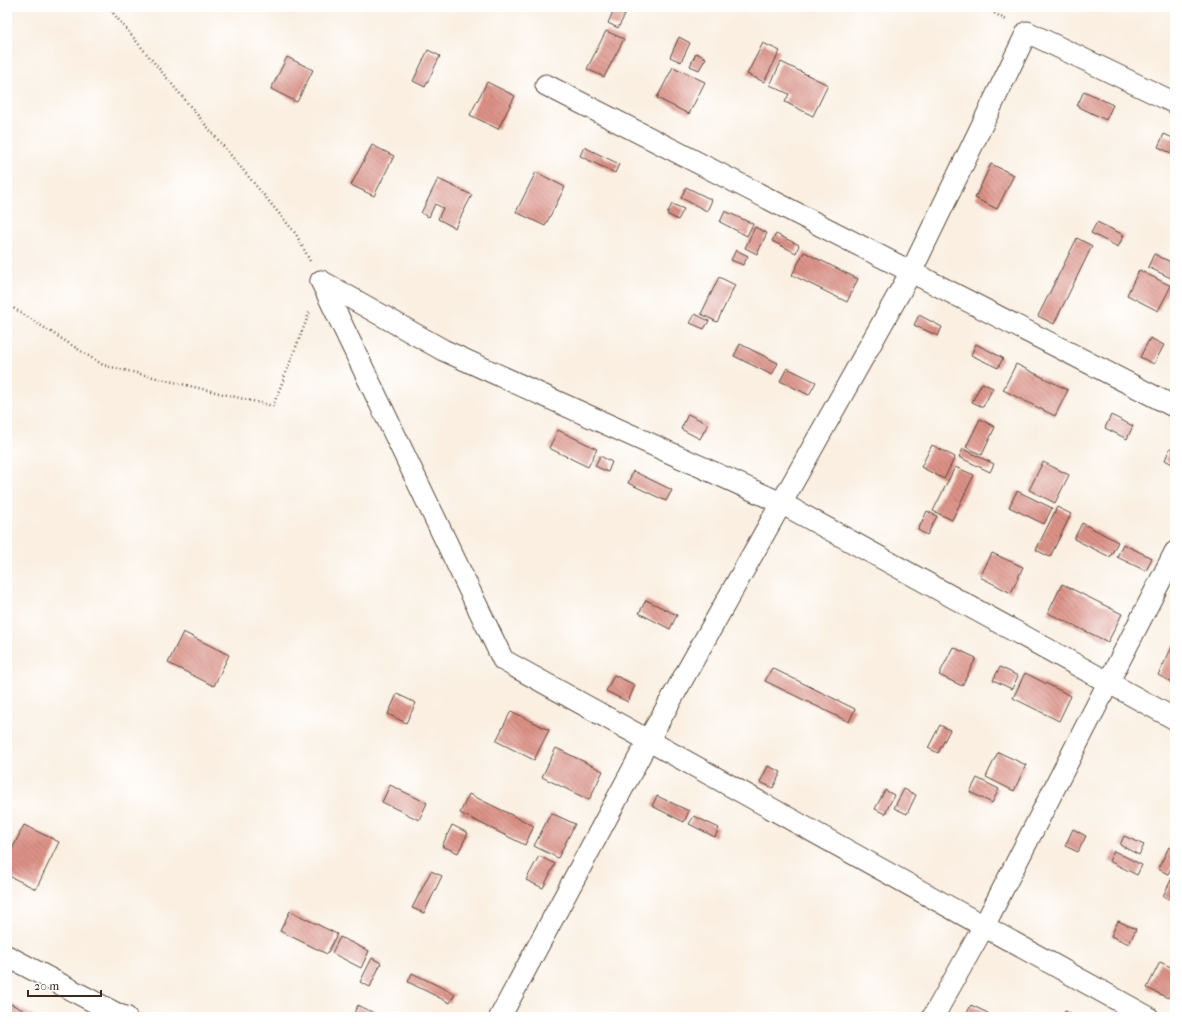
<svg xmlns="http://www.w3.org/2000/svg" width="1182" height="1024" viewBox="0 0 1182 1024" font-family="'IM FELL French Canon',serif">
  <defs>
    <pattern id="building-back-hatch" width="6" height="6" patternUnits="userSpaceOnUse"><rect width="6" height="6" fill="#dc9287"/><path d="M-1 5l2 2M0 0l6 6M5-1l2 2" fill="none" stroke="#b4776e"/></pattern>
  </defs>
  <rect width="100%" height="100%" fill="#fff"/>
  <filter id="ink" filterUnits="userSpaceOnUse"><feTurbulence type="fractalNoise" baseFrequency=".025" numOctaves="2"/><feDisplacementMap in="SourceGraphic" scale="8" xChannelSelector="R" yChannelSelector="G"/><feConvolveMatrix kernelMatrix="1 2 1 2 8 2 1 2 1" color-interpolation-filters="sRGB"/></filter>
  <filter id="wash" filterUnits="userSpaceOnUse"><feTurbulence type="fractalNoise" baseFrequency=".012" numOctaves="4" result="noise"/><feDisplacementMap in="SourceGraphic" scale="16" xChannelSelector="R" yChannelSelector="G"/><feGaussianBlur stdDeviation="0.9" result="paint"/><feColorMatrix in="noise" values="0 0 0 0 0 0 0 0 0 0 0 0 0 0 0 0 0 1.4 0 .05"/><feComposite in="paint" operator="in"/></filter>
  <g filter="url(#wash)">
    <rect width="100%" height="100%" fill="#faefe1"/>
    <g id="blocks">
      <g fill="url(#building-back-hatch)">
        <polygon points="614,9 625,15 618,28 608,23"/>
        <polygon points="606,31 624,39 604,77 587,69"/>
        <polygon points="679,37 690,43 681,62 670,57"/>
        <polygon points="763,43 780,51 764,82 747,74"/>
        <polygon points="428,50 440,56 425,87 413,81"/>
        <polygon points="696,53 706,58 699,70 690,66"/>
        <polygon points="287,57 313,70 297,102 271,89"/>
        <polygon points="781,62 828,85 813,116 785,102 789,94 770,85"/>
        <polygon points="673,67 705,82 689,114 657,98"/>
        <polygon points="487,82 515,96 498,129 470,115"/>
        <polygon points="1084,91 1113,105 1106,120 1077,106"/>
        <polygon points="1164,134 1175,139 1175,155 1158,147"/>
        <polygon points="372,145 394,156 374,196 351,185"/>
        <polygon points="584,147 619,164 615,173 580,156"/>
        <polygon points="991,164 1014,175 997,209 975,198"/>
        <polygon points="536,172 565,187 545,226 516,212"/>
        <polygon points="438,179 472,195 455,228 438,219 443,208 435,204 429,217 421,213"/>
        <polygon points="686,187 712,200 707,211 681,198"/>
        <polygon points="672,204 684,209 678,220 667,214"/>
        <polygon points="725,211 753,224 747,236 720,222"/>
        <polygon points="1097,222 1124,235 1118,247 1091,233"/>
        <polygon points="755,227 767,233 757,254 745,248"/>
        <polygon points="776,234 799,245 796,253 772,241"/>
        <polygon points="1077,238 1092,246 1054,324 1038,316"/>
        <polygon points="736,250 748,256 743,265 731,260"/>
        <polygon points="804,252 858,279 847,302 792,275"/>
        <polygon points="1154,254 1175,264 1175,280 1148,267"/>
        <polygon points="1139,270 1171,286 1158,311 1127,295"/>
        <polygon points="719,277 735,285 717,322 701,314"/>
        <polygon points="695,314 709,321 704,329 690,323"/>
        <polygon points="919,315 942,327 938,336 914,325"/>
        <polygon points="1150,338 1164,345 1154,364 1140,357"/>
        <polygon points="740,344 778,363 772,375 734,356"/>
        <polygon points="976,344 1003,358 998,368 971,355"/>
        <polygon points="1016,364 1068,390 1055,416 1003,390"/>
        <polygon points="787,368 816,382 809,395 780,381"/>
        <polygon points="982,383 993,388 983,407 972,402"/>
        <polygon points="688,414 708,424 700,439 681,429"/>
        <polygon points="1111,415 1133,426 1127,439 1105,428"/>
        <polygon points="980,419 995,427 982,455 966,447"/>
        <polygon points="558,430 597,449 588,467 549,448"/>
        <polygon points="932,445 955,457 944,479 921,467"/>
        <polygon points="1170,448 1175,450 1175,473 1171,471 1174,465 1165,460"/>
        <polygon points="963,449 994,464 990,472 959,457"/>
        <polygon points="600,456 612,462 608,472 595,466"/>
        <polygon points="1043,462 1069,475 1055,503 1029,490"/>
        <polygon points="955,467 974,475 952,520 933,511"/>
        <polygon points="633,471 672,490 666,501 628,483"/>
        <polygon points="1017,491 1052,508 1044,524 1009,507"/>
        <polygon points="1057,507 1071,514 1050,557 1036,550"/>
        <polygon points="927,511 937,516 927,535 918,530"/>
        <polygon points="1082,523 1118,542 1110,557 1074,539"/>
        <polygon points="1123,544 1152,558 1146,571 1117,557"/>
        <polygon points="992,553 1023,567 1011,593 980,577"/>
        <polygon points="1062,584 1122,614 1108,642 1048,613"/>
        <polygon points="646,600 677,615 670,629 639,613"/>
        <polygon points="183,632 229,655 214,686 168,663"/>
        <polygon points="1173,645 1175,646 1175,684 1158,675"/>
        <polygon points="953,647 976,658 962,686 939,675"/>
        <polygon points="1000,667 1018,676 1012,689 993,680"/>
        <polygon points="772,668 855,709 849,722 765,681"/>
        <polygon points="1025,673 1071,696 1059,721 1013,698"/>
        <polygon points="614,675 635,685 628,702 606,691"/>
        <polygon points="397,694 416,703 406,723 388,714"/>
        <polygon points="511,711 549,730 534,760 496,741"/>
        <polygon points="940,725 950,730 938,753 928,748"/>
        <polygon points="556,748 603,771 589,800 542,777"/>
        <polygon points="998,752 1026,765 1014,791 986,777"/>
        <polygon points="768,766 781,772 773,788 760,782"/>
        <polygon points="977,778 999,789 992,803 970,792"/>
        <polygon points="390,785 427,803 419,820 382,802"/>
        <polygon points="904,789 916,795 907,814 894,808"/>
        <polygon points="885,790 894,795 885,814 875,809"/>
        <polygon points="469,794 534,826 525,845 460,813"/>
        <polygon points="657,796 689,811 684,822 652,806"/>
        <polygon points="551,813 575,824 558,858 534,846"/>
        <polygon points="694,816 719,828 715,837 689,824"/>
        <polygon points="24,825 59,842 36,889 7,875 7,859"/>
        <polygon points="452,825 468,833 458,853 442,846"/>
        <polygon points="1073,829 1086,836 1078,852 1065,846"/>
        <polygon points="1124,836 1144,845 1139,855 1120,845"/>
        <polygon points="1169,847 1175,850 1175,860 1168,874 1158,869"/>
        <polygon points="1114,851 1142,865 1137,875 1109,861"/>
        <polygon points="539,856 555,864 543,888 526,880"/>
        <polygon points="431,871 442,876 424,913 412,908"/>
        <polygon points="1172,878 1175,879 1175,902 1163,896"/>
        <polygon points="290,911 337,934 327,954 280,931"/>
        <polygon points="1118,921 1136,929 1129,944 1111,936"/>
        <polygon points="340,937 369,951 361,968 332,953"/>
        <polygon points="372,958 381,963 370,987 360,982"/>
        <polygon points="1160,962 1175,969 1175,984 1168,998 1147,988"/>
        <polygon points="412,973 455,994 450,1003 408,982"/>
        <polygon points="7,1002 37,1017 7,1017"/>
        <polygon points="358,1005 378,1015 377,1017 352,1017"/>
        <polygon points="971,1005 988,1013 986,1017 965,1017"/>
        <polygon points="1065,1011 1077,1017 1062,1017"/>
      </g>
    </g>
  </g>
  <g filter="url(#ink)">
    <use href="#blocks" fill-opacity="0" stroke="#58483b" stroke-width="1"/>
    <g fill="none" stroke-linecap="round" stroke-linejoin="round">
      <defs>
        <g id="minor">
          <polyline points="546,85 1175,407"/>
          <polyline points="321,281 503,660 1148,1017"/>
          <polyline points="321,281 443,350 781,503 1175,719"/>
          <polyline points="7,956 119,1015 126,1017"/>
          <polyline points="500,1017 649,739 911,272 1027,32 1175,103"/>
          <polyline points="933,1017 984,926 1175,552"/>
        </g>
      </defs>
      <use href="#minor" stroke="#58483b" stroke-width="23"/>
      <g stroke="#58483b" stroke-width="2.5" stroke-dasharray="1 3" stroke-linecap="butt">
        <polyline points="108,7 296,234 310,261"/>
        <polyline points="984,7 1008,21"/>
        <polyline points="7,304 103,365 273,406 310,311"/>
      </g>
      <use href="#minor" stroke="#fff" stroke-width="21"/>
    </g>
  </g>
  <rect width="1182" height="1024" fill="none" stroke="#fff" stroke-width="24"/>
  <path d="M28 990v6h73v-6" fill="none" stroke="#3b2a1e" stroke-width="2"/>
  <text x="34" y="990" font-size="12" fill="#3b2a1e" stroke="#ffffff" stroke-width="3" paint-order="stroke">20 m</text>
</svg>
